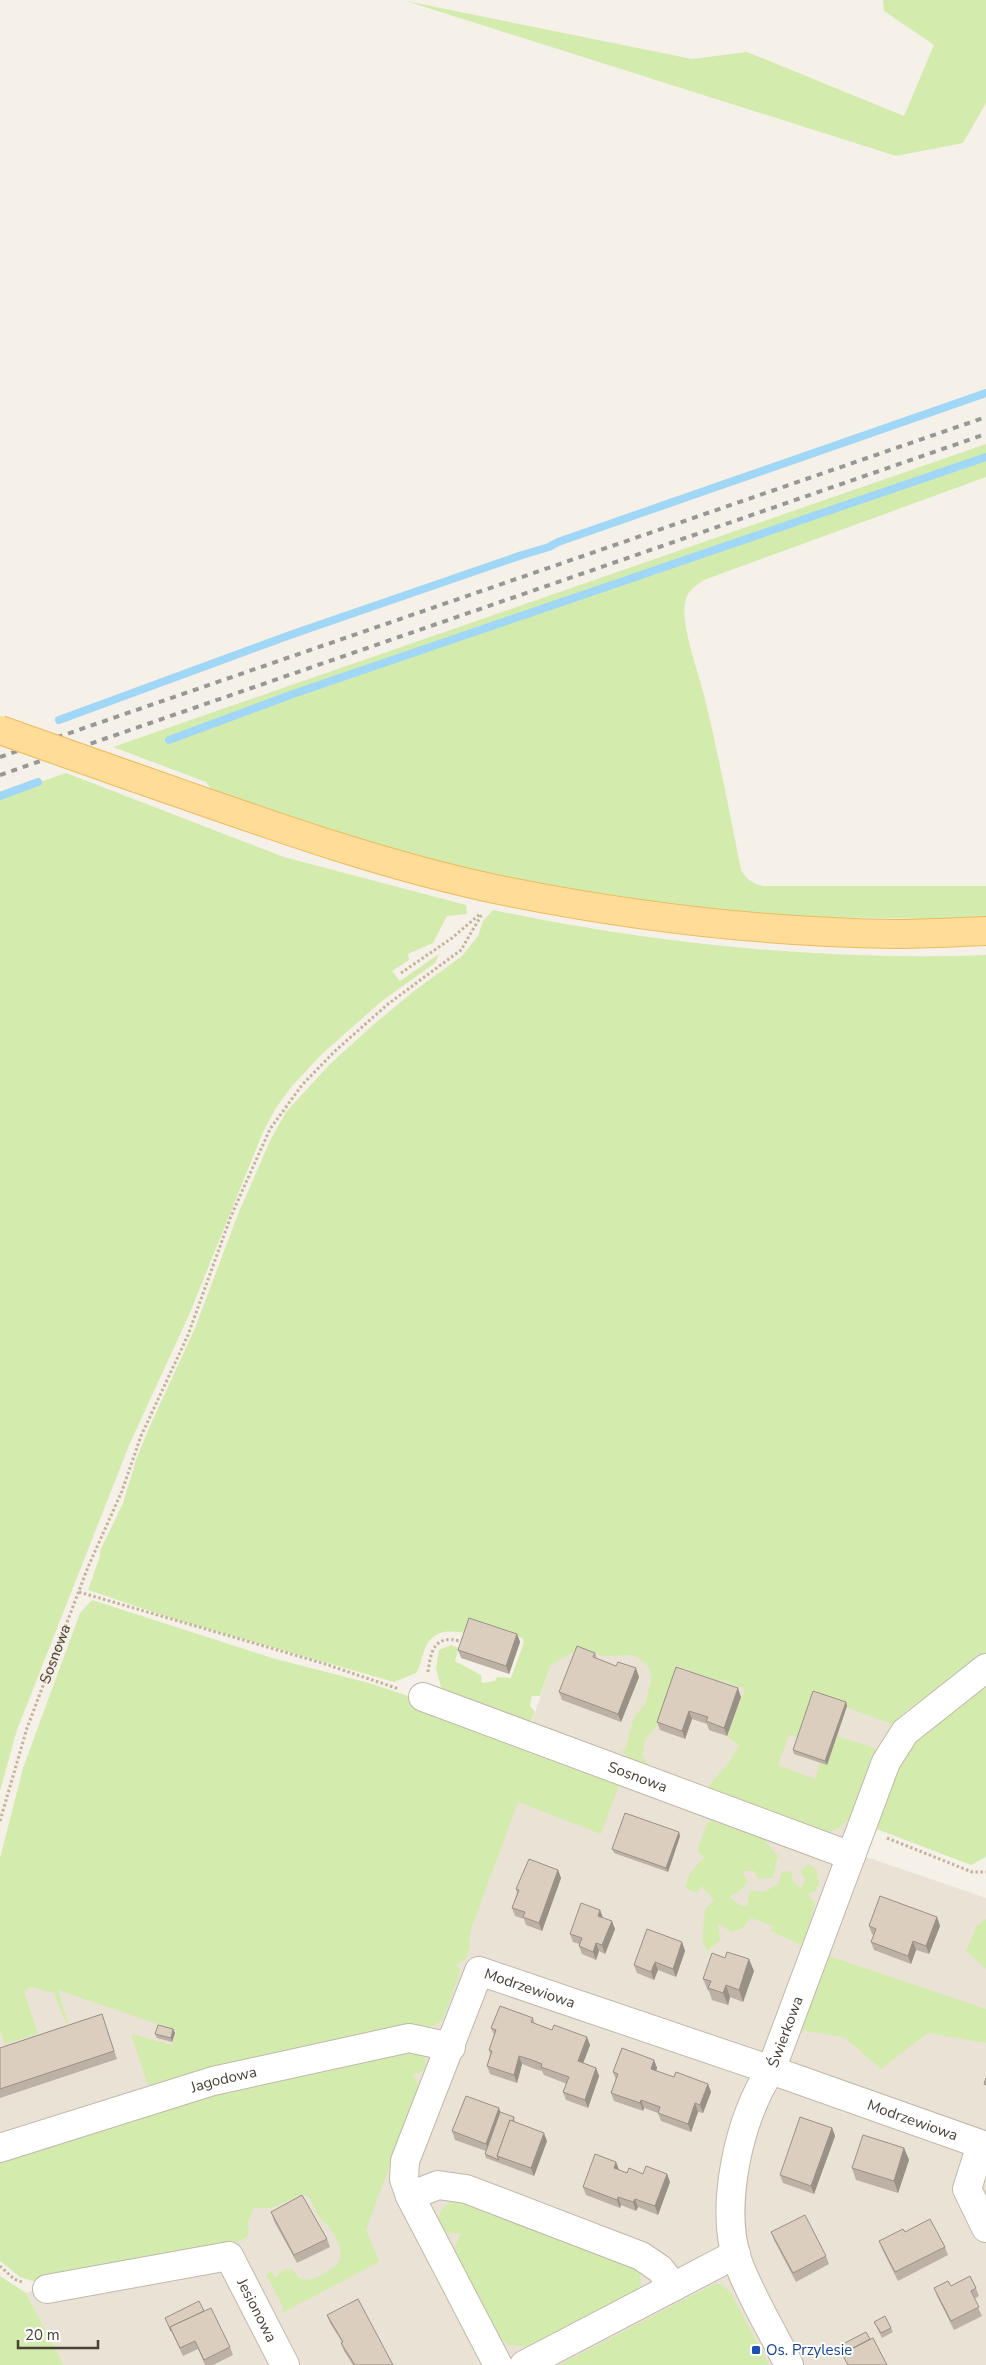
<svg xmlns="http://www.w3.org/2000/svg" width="986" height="2365" viewBox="0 0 986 2365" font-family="'Nunito Sans',sans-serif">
  <rect width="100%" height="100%" fill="#f5f0e8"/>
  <g fill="#e9e2d5">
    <polygon points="575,1593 903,1706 846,1850 986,1898 986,2365 64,2365 26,2293 248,2217 266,2169 373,2187 435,2021 526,1761 533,1719"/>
    <polygon points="0,1971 102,2004 254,2055 0,2163"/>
  </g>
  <g fill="#d3ecae">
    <polygon points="883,0 986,0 986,103 963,143 896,156 406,1 692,59 747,52 904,116 934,45 884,11"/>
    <path d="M986,444v33l-282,103c-7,5 -16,10 -18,19 -8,21 15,80 20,104 13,55 24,111 35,167 6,10 11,13 22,16h223v34l-218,-4 -168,-19 -118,-23 -81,-20 -187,-61 -8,-11 -93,-35z"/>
    <polygon points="66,773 284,857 466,905 467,914 447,916 433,943 408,954 409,960 392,971 400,981 439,954 435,963 382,1001 322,1054 292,1086 276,1108 263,1132 189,1315 130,1443 17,1730 0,1791 0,796"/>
    <path d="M493,910c161,34 328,51 493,45v699l-77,55 -17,15 -77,-28 -15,41 -11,-2 -11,30 37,14 5,-16 7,2 10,-29 40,13 -26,68 -12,11 -10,4 -10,-1 -114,-41 24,-28 10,-16 -12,-10 18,-47 -25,-9 -1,2 -42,-16 -21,61 -11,12 -3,17 6,8 -5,3 -14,-8 -8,-9h4l9,-33 11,-13 7,-27 -4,-11 -14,-11 -31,1 -19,-5 -15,3 -18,11 -11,31h-8l-2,10 5,6 -6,14 -87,-36 -6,-22 3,-18 12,-5 8,3 -4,13 26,14 1,8 13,-2 2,-4 14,1 13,-36 -2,-4 -54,-17 -4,12c-21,-4 -34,-1 -41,21 -2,7 -3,13 -7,19l-22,9 -217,-62 -89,-30 12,-34v-5l23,-48 13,-43 13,-32 46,-100 43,-114 32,-73 16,-29 44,-48 43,-39 41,-34 48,-35 16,-20 5,-15z"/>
    <polygon points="92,1600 272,1658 369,1683 420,1700 592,1770 619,1785 601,1834 518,1802 470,1932 470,1947 465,1960 456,1964 460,1969 459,1976 442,2021 427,2029 246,2062 148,2085 131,2034 172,2045 177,2031 58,1990 68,2023 66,2024 54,1993 31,1987 25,1991 25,1995 38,2034 5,2044 0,2030 0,1858 23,1768 80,1613"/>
    <path d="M986,1680v177l-15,8 -97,-37c9,-37 26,-75 54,-102 18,-17 39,-31 58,-46z"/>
    <path d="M714,1819l47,8c4,11 7,21 17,28l-5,23 -15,1 -4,-8h-12l6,11 -8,9 -11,6 11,8 8,1 1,-15 15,1 14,-8 4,-13 10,1v8l9,9 4,-10 -5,-7 9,-8 8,6 2,14 -3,7 -8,3 7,9 -11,43 -34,-15 3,-5 -22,-8 -7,9 -13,5 -13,-9 2,17 -13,11 -5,-10 3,-32 9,-9 -12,-14 -5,7 -12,-5 5,-15 14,-16 -7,-6 10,-28z"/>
    <polygon points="986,1919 986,1969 966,1951 977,1925"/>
    <polygon points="829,1956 986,2009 986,2043 928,2033 881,2069 844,2037 800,2030"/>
    <path d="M387,2050l35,3 4,7 -1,9 -12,7 7,8 -54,146 13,30 -2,3 -95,50 1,-6 -17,-33 5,-3 4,7 7,-8 10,-1 7,9c9,4 17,0 26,-5 25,-12 16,-28 3,-48 -3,-3 -6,-4 -9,-8 -4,-6 -7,-14 -11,-21l-5,-2 -31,14h-18l-7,17 2,4 -2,8 -29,15 -176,32 -22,-7 -20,-16v-105l139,-44z"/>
    <path d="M461,2199l43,16 136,56 1,14 -5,7 -108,55 -19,-2 -12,-9 -44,-84 8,-19 -18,1 -5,-14c2,-12 10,-19 23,-21z"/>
    <polygon points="0,2276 26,2293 64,2365 0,2365"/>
    <polygon points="714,2284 721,2284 731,2293 769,2365 559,2365"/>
  </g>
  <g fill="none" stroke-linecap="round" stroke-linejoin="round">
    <g stroke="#a0d7f6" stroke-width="8">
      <polyline points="59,720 290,635 522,555 549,547 558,542 986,393"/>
      <polyline points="169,740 293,694 986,457"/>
      <polyline points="0,796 38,782"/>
    </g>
    <defs>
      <g id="minor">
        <path id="s2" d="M423,1697l428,159"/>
        <polyline points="981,2145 967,2189 986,2228"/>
        <path id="s3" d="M0,2148l213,-67 196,-43 42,9"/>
        <polyline points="410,2196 438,2185 466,2189 641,2256 660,2269 674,2287"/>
        <path id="s4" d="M47,2289l182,-33 56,109"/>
        <path id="s5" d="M498,2365l-88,-169 -6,-17 1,-18 74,-190 292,99 215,76"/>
        <polyline points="524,2365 736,2254"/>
        <path id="s6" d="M789,2365c-17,-34 -38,-68 -51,-103 -19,-54 1,-146 33,-192l115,-308 19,-30 81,-64"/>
      </g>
      <path id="major" d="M136,778c118,41 237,85 359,111 131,27 266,43 399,45 31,0 62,-2 92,-3"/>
    </defs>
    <use href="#minor" stroke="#c1b8a9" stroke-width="30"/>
    <use href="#major" stroke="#ecbb5e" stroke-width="30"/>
    <g stroke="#c4b39a" stroke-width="3" stroke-dasharray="2.5 2.5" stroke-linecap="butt">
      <polyline points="401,973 452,938 480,914"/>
      <polyline points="79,1592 322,1663 399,1689"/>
      <path d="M428,1672c3,-23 7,-37 32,-31"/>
      <path id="s1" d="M0,1821l27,-93 61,-161 34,-76 19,-55 47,-101 43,-119 39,-87 32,-44 33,-34 53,-47 73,-54 21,-36"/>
      <polyline points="887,1838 972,1872 986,1872"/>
      <polyline points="0,2266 14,2279 22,2282"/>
    </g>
    <use href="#minor" stroke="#fff" stroke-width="28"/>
    <use href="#major" stroke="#ffdc97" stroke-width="28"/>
    <g stroke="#979797" stroke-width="4" stroke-dasharray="6 6" stroke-linecap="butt">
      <polyline points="0,757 986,417"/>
      <polyline points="0,775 986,434"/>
    </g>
    <defs>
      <polyline id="major-bridge" points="0,730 136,778"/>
    </defs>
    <use href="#major-bridge" stroke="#ecbb5e" stroke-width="30" stroke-linecap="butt"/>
    <use href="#major-bridge" stroke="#ffdc97" stroke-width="28"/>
  </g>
  <g fill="#bcb1a4">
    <polygon points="517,1634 520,1642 509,1674 461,1658 458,1650"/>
    <polygon points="595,1653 597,1659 639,1677 621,1722 562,1700 559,1692"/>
    <polygon points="676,1667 741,1697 727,1736 709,1730 707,1724 692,1719 685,1739 660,1730 657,1722"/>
    <polygon points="846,1702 847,1706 827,1765 794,1754 793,1750"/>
    <polygon points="680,1836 668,1872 614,1853 612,1849"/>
    <polygon points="558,1870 561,1878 542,1931 526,1925 524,1919 515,1916 512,1908 517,1893 516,1889"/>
    <polygon points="600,1910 603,1918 615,1929 605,1954 599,1951 596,1960 582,1954 579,1946 579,1944 573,1942 570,1934"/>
    <polygon points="937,1917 940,1926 929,1954 916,1950 911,1964 874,1950 871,1942 874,1935 872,1934 869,1926"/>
    <polygon points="682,1942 685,1951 676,1977 658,1970 654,1980 637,1973 634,1965"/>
    <polygon points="754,1971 743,2002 730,1997 728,2005 712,2000 709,1991 708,1991 703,1979"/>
    <polygon points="102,2014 117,2059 0,2098 0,2048"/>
    <polygon points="533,2018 535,2024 590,2045 583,2063 596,2068 599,2076 588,2108 566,2100 563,2092 567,2084 544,2075 542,2071 535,2069 522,2064 517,2083 490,2074 487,2066 490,2054 489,2050 494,2035 491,2028"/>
    <polygon points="173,2029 175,2033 172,2042 157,2038 155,2034"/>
    <polygon points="654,2060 657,2068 656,2071 674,2077 708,2084 711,2092 703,2113 698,2112 691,2132 661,2121 658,2113 644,2108 643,2111 614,2101 611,2093 616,2080 613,2072"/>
    <polygon points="500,2112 514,2117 515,2122 547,2141 534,2176 486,2158 485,2154 486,2151 455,2140 452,2131"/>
    <polygon points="832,2128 835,2136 814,2194 783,2183 780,2175"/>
    <polygon points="904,2148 909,2160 898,2193 856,2180 852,2168"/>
    <polygon points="616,2162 619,2170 627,2173 667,2174 670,2182 658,2215 638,2207 636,2211 621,2205 620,2208 586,2195 583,2187"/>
    <polygon points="271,2212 327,2239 330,2247 297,2263 274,2221"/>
    <polygon points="771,2232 826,2256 829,2264 796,2282 774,2240"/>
    <polygon points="905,2232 945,2247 948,2255 898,2281 882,2249 879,2241"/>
    <polygon points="951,2286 976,2288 979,2296 974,2299 982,2316 954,2330 937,2296 934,2288"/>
    <polygon points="204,2311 230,2347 233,2355 213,2365 205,2365 198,2349 183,2356 165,2318"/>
    <polygon points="327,2315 393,2365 353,2365 344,2351 341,2343 342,2342 330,2323"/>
    <polygon points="874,2322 891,2328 893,2332 882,2338"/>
  </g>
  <g fill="#999086">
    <polygon points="517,1634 520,1642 509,1674 506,1666"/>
    <polygon points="636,1668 639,1677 621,1722 618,1714"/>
    <polygon points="738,1688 741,1697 727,1736 724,1728"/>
    <polygon points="846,1702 847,1706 827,1765 825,1761"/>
    <polygon points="689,1711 692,1719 685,1739 682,1731"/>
    <polygon points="679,1832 680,1836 668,1872 666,1868"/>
    <polygon points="558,1870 561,1878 542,1931 539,1923"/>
    <polygon points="600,1910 603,1918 598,1916"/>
    <polygon points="937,1917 940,1926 929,1954 926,1946"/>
    <polygon points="612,1921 615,1929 605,1954 602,1945"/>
    <polygon points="913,1941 916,1950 911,1964 908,1956"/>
    <polygon points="682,1942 685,1951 676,1977 673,1969"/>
    <polygon points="596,1943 599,1951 596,1960 593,1952"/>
    <polygon points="749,1959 754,1971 743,2002 739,1990"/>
    <polygon points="655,1962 658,1970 654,1980 651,1972"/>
    <polygon points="726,1985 730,1997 728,2005 723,1993"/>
    <polygon points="173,2029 175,2033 172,2042 171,2038"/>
    <polygon points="587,2037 590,2045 581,2069 578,2061"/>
    <polygon points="519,2056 522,2064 517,2083 514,2075"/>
    <polygon points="654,2060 657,2068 654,2077 651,2069"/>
    <polygon points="596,2068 599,2076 588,2108 585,2100"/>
    <polygon points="708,2084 711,2092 703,2113 700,2105"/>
    <polygon points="641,2100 644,2108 643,2111 640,2103"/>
    <polygon points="695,2103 698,2112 691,2132 688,2124"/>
    <polygon points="499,2108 502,2116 489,2152 486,2144"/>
    <polygon points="832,2128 835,2136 814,2194 811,2186"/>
    <polygon points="544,2133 547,2141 534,2176 531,2168"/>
    <polygon points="904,2148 909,2160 898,2193 894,2181"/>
    <polygon points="616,2162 619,2170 614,2168"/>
    <polygon points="667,2174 670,2182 658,2215 655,2206"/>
    <polygon points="618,2197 621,2205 620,2208 617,2200"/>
    <polygon points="635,2199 638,2207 636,2211 633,2202"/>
  </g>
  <g fill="#dbcebf" stroke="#999086">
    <polygon points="469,1618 517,1634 506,1666 458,1650"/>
    <polygon points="577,1646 595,1653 593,1657 616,1666 618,1662 636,1668 618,1714 559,1692"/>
    <polygon points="676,1667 738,1688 724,1728 706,1721 708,1717 689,1711 682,1731 657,1722"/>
    <polygon points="813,1691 846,1702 825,1761 793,1750"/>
    <polygon points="625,1813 679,1832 666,1868 612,1849"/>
    <polygon points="529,1859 558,1870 539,1923 523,1917 525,1912 512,1908 519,1890 516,1889"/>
    <polygon points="880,1896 937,1917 926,1946 913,1941 908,1956 871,1942 876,1929 869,1926"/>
    <polygon points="581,1903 600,1910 598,1916 612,1921 602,1945 596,1943 593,1952 579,1946 582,1938 570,1934"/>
    <polygon points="647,1929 682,1942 673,1969 655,1962 651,1972 634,1965"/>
    <polygon points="727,1952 749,1959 739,1990 726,1985 723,1993 708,1988 711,1981 703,1979 712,1953 725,1958"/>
    <polygon points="500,2006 533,2018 531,2022 552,2030 554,2025 587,2037 578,2061 596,2068 585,2100 563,2092 569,2077 541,2067 542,2064 532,2060 519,2056 514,2075 487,2066 492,2051 489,2050 496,2030 491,2028"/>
    <polygon points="102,2014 114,2051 0,2089 0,2048"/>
    <polygon points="158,2025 173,2029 171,2038 155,2034"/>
    <polygon points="622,2048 654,2060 651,2069 674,2077 676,2072 708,2084 700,2105 695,2103 688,2124 658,2113 660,2107 641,2100 640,2103 611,2093 618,2074 613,2072"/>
    <polygon points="986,2078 986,2085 984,2084"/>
    <polygon points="466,2096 499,2108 486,2144 452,2131"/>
    <polygon points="500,2112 514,2117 513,2121 510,2120 497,2156 499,2160 485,2154"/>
    <polygon points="800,2117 832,2128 811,2186 780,2175"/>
    <polygon points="510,2120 544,2133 531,2168 497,2156"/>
    <polygon points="863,2135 904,2148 894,2181 852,2168"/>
    <polygon points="595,2154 616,2162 614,2168 627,2173 629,2168 643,2174 646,2166 667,2174 655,2206 635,2199 633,2202 618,2197 617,2200 583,2187"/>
    <polygon points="302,2195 327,2239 294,2255 271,2212"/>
    <polygon points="805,2215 826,2256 793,2273 771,2232"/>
    <polygon points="930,2219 945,2247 895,2272 879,2241 903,2229 905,2232"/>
    <polygon points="970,2276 976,2288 971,2291 979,2307 951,2321 934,2288 948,2281 951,2286"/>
    <polygon points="358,2299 393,2365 355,2365 341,2343 343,2342 327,2315"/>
    <polygon points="199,2301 204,2311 170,2327 171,2331 165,2318"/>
    <polygon points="211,2308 230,2347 204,2360 195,2341 180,2348 170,2327"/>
    <polygon points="885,2316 891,2328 881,2333 874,2322"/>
    <polygon points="866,2332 870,2339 843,2353 839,2346"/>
    <polygon points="873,2338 887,2365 848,2365 842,2354"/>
  </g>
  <rect fill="#1a4fb4" stroke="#fff" stroke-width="2" x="751" y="2345" width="10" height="10" rx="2.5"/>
  <g text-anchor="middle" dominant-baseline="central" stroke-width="4" stroke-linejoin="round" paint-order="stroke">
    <g font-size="15" fill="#494136" stroke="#fff">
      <text stroke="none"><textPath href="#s1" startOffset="176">Sosnowa</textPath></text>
      <text stroke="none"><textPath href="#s2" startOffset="229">Sosnowa</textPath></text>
      <text stroke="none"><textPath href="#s5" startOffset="484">Modrzewiowa</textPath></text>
      <text stroke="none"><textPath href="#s6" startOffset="356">Świerkowa</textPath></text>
      <text stroke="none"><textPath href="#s3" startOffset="234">Jagodowa</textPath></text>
      <text stroke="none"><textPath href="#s5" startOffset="889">Modrzewiowa</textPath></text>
      <text stroke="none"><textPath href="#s4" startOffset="246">Jesionowa</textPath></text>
    </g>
    <g font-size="15" fill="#164399" stroke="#fff" text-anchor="start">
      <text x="766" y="2350">Os. Przylesie</text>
    </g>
  </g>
  <path d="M18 2340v8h80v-8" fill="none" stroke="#494136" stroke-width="2.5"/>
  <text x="25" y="2340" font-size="15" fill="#494136" stroke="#ffffff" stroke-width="4" paint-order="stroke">20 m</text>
</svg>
